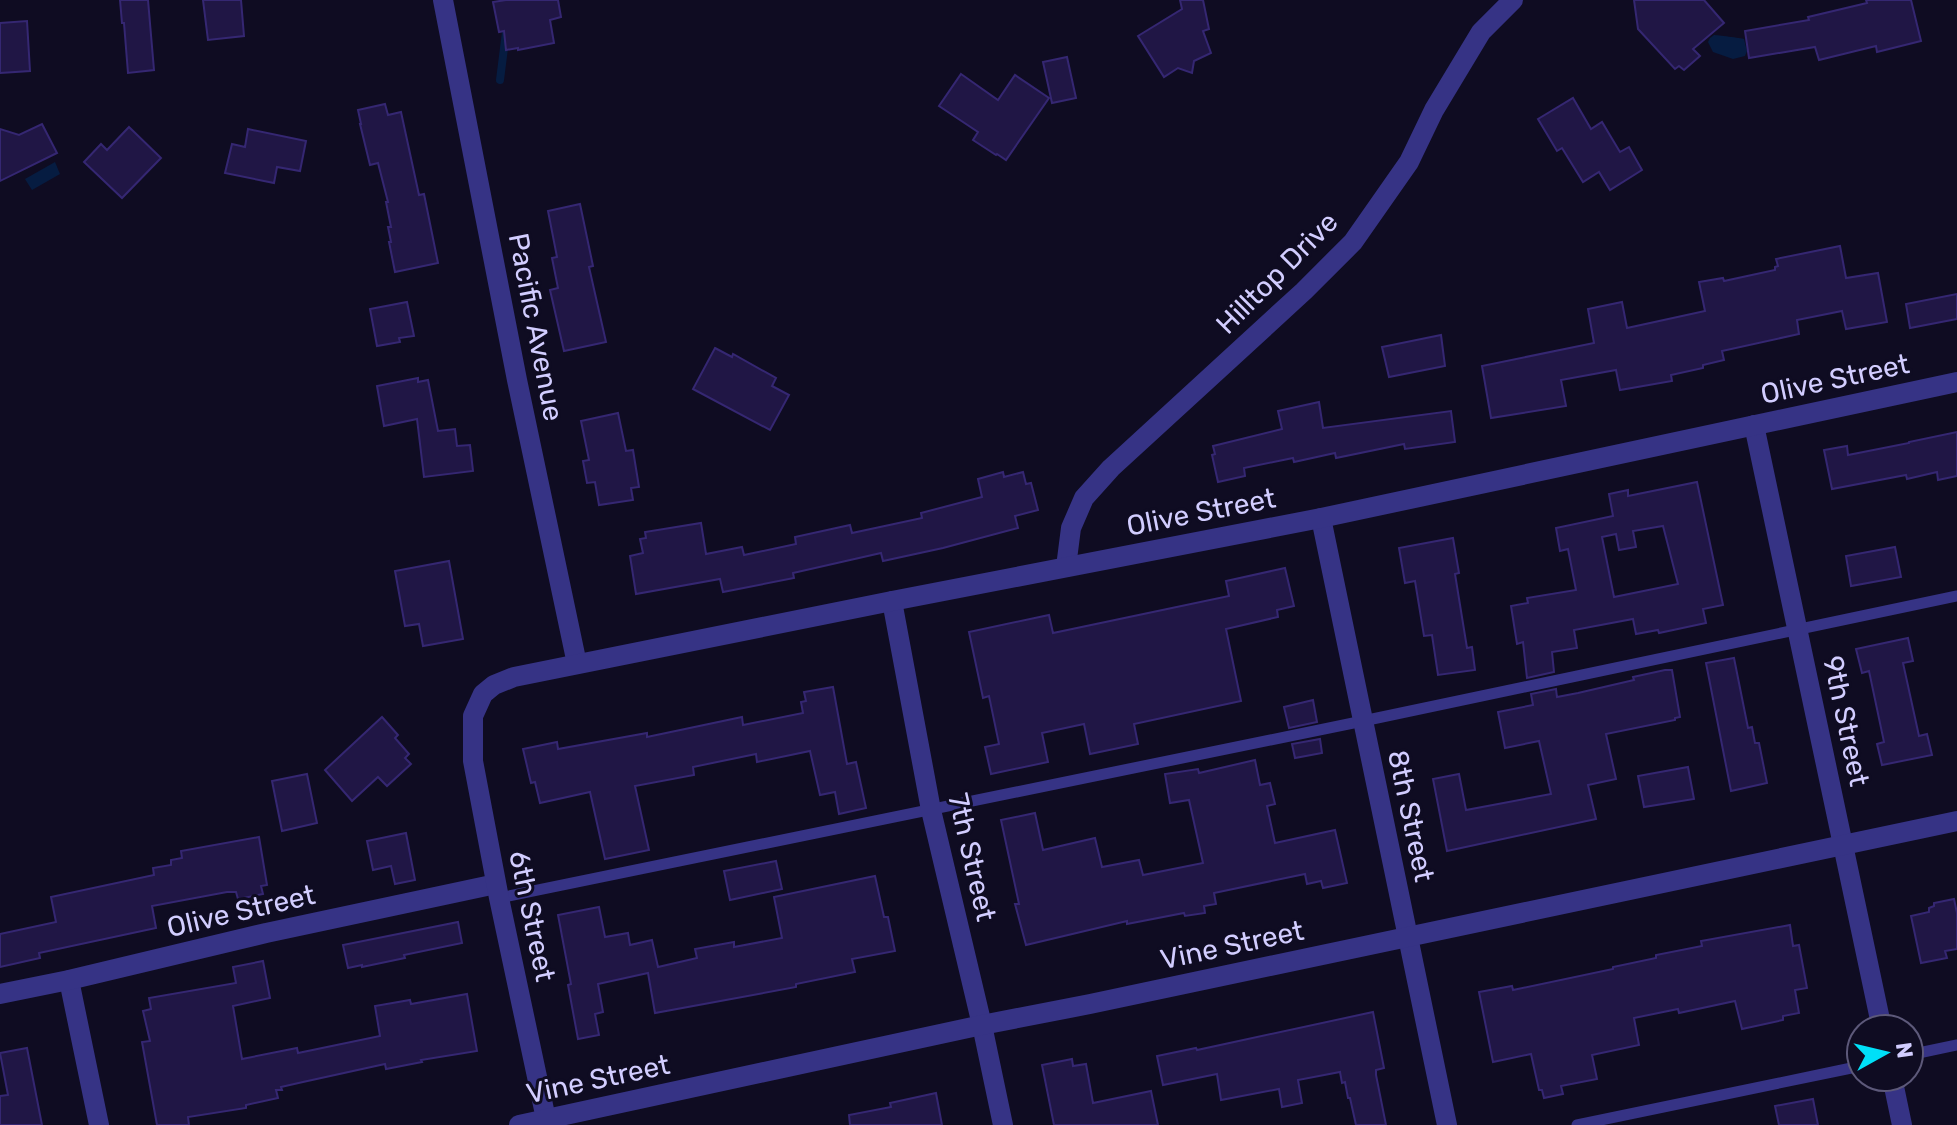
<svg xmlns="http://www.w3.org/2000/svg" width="1957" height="1125" viewBox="0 0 1957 1125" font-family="Rubik,sans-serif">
  <rect width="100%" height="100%" fill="#0f0c22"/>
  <g fill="#061c41">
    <path d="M1714,35c3,0 27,3 30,4l3,12 -2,5 -12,3 -20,-7 -5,-10 2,-4z"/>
    <polygon points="55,162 60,174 32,190 25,179"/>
  </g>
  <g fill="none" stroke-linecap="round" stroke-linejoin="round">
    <polyline stroke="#061c41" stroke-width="8" points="500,80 506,32"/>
  </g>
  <g fill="#201645" stroke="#352772" stroke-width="2" fill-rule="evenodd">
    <polygon points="120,0 148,0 154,70 128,73 124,23 122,23"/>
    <polygon points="203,0 241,0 244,36 208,40"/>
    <polygon points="506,0 558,0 561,17 550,20 554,43 518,50 518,48 506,50 504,31 499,32 493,2"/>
    <polygon points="1180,0 1203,0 1209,29 1203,31 1211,53 1194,61 1192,73 1178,68 1164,77 1138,36 1182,9"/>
    <polygon points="1634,0 1704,0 1724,23 1693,49 1700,56 1684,70 1679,66 1675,69 1638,29"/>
    <polygon points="1866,0 1911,0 1921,41 1877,52 1876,46 1819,60 1815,47 1749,58 1745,31 1809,20 1808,17 1867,3"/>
    <polygon points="27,21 30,71 0,73 0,23"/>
    <polygon points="1067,57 1076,98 1052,103 1043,62"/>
    <polygon points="961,74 998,100 1015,75 1049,98 1006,160 997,154 996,155 973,140 978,132 939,106"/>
    <polygon points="1573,98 1591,129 1602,122 1620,152 1629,147 1642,170 1610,190 1599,172 1583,182 1562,148 1557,151 1538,119"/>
    <polygon points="385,104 388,115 401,112 419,195 424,194 438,263 395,272 389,242 391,242 388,227 391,227 386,202 388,202 378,163 370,165 360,124 361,124 358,110"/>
    <polygon points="42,124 57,153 0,181 0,129 19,135"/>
    <polygon points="129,127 161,158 122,198 84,162 101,144 107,150"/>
    <polygon points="248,129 306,141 300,171 277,167 274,183 225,173 232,144 245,147"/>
    <polygon points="580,204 593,266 589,267 606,342 564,351 550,290 558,288 552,258 557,257 548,211"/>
    <polygon points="1840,246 1846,278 1878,273 1887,322 1846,329 1842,311 1797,320 1799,334 1722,351 1724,360 1703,365 1703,368 1671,375 1672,381 1620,390 1616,370 1561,380 1566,406 1491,418 1482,366 1594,343 1588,309 1622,302 1627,328 1705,311 1699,282 1723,278 1724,281 1775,270 1775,267 1778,266 1776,259"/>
    <polygon points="1957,294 1957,319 1910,328 1906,304"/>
    <polygon points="407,302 414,336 399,338 400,342 377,346 370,309"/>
    <polygon points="1441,335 1445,366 1389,377 1382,347"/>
    <polygon points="715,348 732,357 733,354 776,378 772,386 789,395 770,430 693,389"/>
    <polygon points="418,378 418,382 428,380 438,431 455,429 457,446 470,445 473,471 424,477 417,419 384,426 377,386"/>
    <polygon points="1319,402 1323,428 1451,411 1455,442 1405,449 1404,444 1336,458 1335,453 1294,462 1293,458 1244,468 1245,476 1218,482 1212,455 1215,454 1213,446 1282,429 1278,411"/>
    <polygon points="618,413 626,451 633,450 639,487 631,488 633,500 599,505 595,482 587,483 583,461 589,460 581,421"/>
    <polygon points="1957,432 1957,476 1938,480 1937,472 1907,479 1906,475 1832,489 1824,450 1847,446 1848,455 1909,443 1909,442"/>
    <polygon points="1003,472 1004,477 1023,472 1026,484 1031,483 1038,510 1015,516 1018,528 943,548 883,561 881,553 793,573 794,578 723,592 720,579 636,594 630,556 643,553 640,539 646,538 645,532 701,523 706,554 742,547 744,555 796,544 795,537 850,525 852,533 922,518 921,513 982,497 978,479"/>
    <path d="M1697,482l26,123 -20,4 3,14 -47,10 -1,-3 -22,4 -3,-15 -59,11 3,18 -25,4 2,20 -27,6 -4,-36 -6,2 -6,-38 17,-3 -1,-5 49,-8 -8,-41 -8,2 -4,-23 57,-12 -4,-22 19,-4v6zM1663,526l15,58 -64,13 -12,-60 14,-3 3,16 17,-3 -3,-16z"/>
    <polygon points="1453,538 1459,573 1455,574 1467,648 1472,647 1475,670 1438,675 1432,635 1424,636 1415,581 1405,583 1399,548"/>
    <polygon points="1895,547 1901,577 1851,586 1846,556"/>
    <polygon points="449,561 463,639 423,646 419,624 405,626 395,571"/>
    <polygon points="1285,568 1294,606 1277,610 1278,617 1226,629 1241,701 1134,724 1138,744 1090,754 1084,724 1042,733 1048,762 991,774 985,747 999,744 989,696 983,698 969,632 1049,615 1053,633 1229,596 1226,581"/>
    <polygon points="1908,638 1913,661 1903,663 1919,736 1927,734 1932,755 1882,765 1877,744 1884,742 1869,671 1862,673 1856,649"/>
    <polygon points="1734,658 1748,728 1752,727 1755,743 1759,743 1767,783 1731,791 1706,663"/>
    <polygon points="1665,670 1672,670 1680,717 1675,718 1675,720 1606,734 1616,779 1588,785 1596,819 1447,851 1433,779 1459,774 1466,810 1551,794 1539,741 1505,748 1498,712 1533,705 1531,694 1556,689 1557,697 1578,693 1634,680 1633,677"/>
    <polygon points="833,687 847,764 856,762 866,808 839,814 835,792 820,795 810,751 757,762 756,754 693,767 694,775 635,786 649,850 605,859 590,792 540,803 535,782 531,783 523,749 557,742 558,749 647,733 647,737 742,717 743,725 803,713 801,702 806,701 804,692"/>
    <polygon points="1313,700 1317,722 1289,728 1284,707"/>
    <polygon points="382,717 398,735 395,738 409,754 405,758 411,764 387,786 378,777 352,801 325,770"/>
    <polygon points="1320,739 1322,753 1295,758 1292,744"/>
    <polygon points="1255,760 1260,785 1270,783 1275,804 1267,806 1275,843 1335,830 1347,883 1323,888 1321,881 1307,884 1305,874 1214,893 1216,904 1204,906 1205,913 1185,916 1184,913 1127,924 1127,921 1026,945 1015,904 1019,904 1001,820 1035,813 1043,850 1095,838 1102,867 1139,860 1143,875 1203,863 1189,800 1170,803 1165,774 1198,769 1199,773"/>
    <polygon points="1688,767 1694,799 1644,807 1638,776"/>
    <polygon points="307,774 317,823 282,831 272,781"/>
    <polygon points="406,833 415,880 395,884 391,866 373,870 367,841"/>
    <polygon points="259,837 267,885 261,886 263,894 238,899 236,892 227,892 152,906 156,928 39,953 40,958 0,967 0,934 56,922 51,897 154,875 153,868 171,865 171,860 182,858 181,851"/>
    <polygon points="776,861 782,889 730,900 724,871"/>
    <polygon points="875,876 884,917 888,917 895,951 852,959 855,972 796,984 796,987 655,1013 648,973 598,984 603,1012 595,1014 599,1035 578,1039 568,985 571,984 558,915 599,907 605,937 628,933 630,945 652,940 658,967 697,958 695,949 734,942 734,947 782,938 774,897"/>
    <polygon points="1954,899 1957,913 1957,949 1945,951 1947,958 1921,963 1911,916 1929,912 1929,908 1934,906 1934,903"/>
    <polygon points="458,922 462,943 404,955 405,958 362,967 362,965 348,968 343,945"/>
    <polygon points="1790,925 1793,946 1799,945 1807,988 1795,990 1799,1013 1783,1016 1783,1020 1742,1029 1735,1001 1679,1013 1678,1009 1634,1018 1639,1045 1592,1055 1597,1079 1561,1086 1563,1094 1544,1098 1542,1090 1539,1090 1531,1054 1493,1062 1479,992 1512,986 1513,990 1613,969 1613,967 1656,958 1656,955 1702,946 1701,941"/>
    <polygon points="263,961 270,998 233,1006 242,1059 297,1048 298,1053 380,1036 375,1006 410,1000 411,1004 467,994 477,1051 421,1060 422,1062 386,1069 385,1064 303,1082 281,1087 282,1090 276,1090 278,1098 246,1105 246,1108 188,1117 189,1125 157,1125 142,1042 150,1041 143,1011 151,1009 149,998 236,983 233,967"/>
    <polygon points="1373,1012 1384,1068 1376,1070 1376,1075 1386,1125 1356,1125 1350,1098 1348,1098 1345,1082 1342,1083 1340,1072 1298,1080 1302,1103 1282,1107 1279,1089 1221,1100 1217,1074 1163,1085 1157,1056 1196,1048 1197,1050"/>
    <polygon points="27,1048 42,1125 0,1125 0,1096 8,1095 0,1053"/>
    <polygon points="1072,1059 1073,1066 1086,1064 1093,1103 1151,1091 1158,1125 1054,1125 1042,1065"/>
    <polygon points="936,1093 942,1125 850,1125 849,1115 891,1107 890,1103"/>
    <polygon points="1813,1099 1818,1125 1779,1125 1775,1106"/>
  </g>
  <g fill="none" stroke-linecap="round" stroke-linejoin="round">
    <g stroke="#363385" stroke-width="11">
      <polyline points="499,898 1363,721 1957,596"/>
      <polyline points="1909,1055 1957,1045"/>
      <polyline points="1577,1125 1861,1066"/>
    </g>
    <g stroke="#363385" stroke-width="20">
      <polyline points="443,0 517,380 577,664"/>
      <polyline points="1754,425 1882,1029"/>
      <polyline points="1321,518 1447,1125"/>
      <polyline points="1066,567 1071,528 1084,498 1111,468 1304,291 1353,242 1409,162 1434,110 1481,32 1513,0"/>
      <polyline points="892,601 931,810 982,1025 1003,1125"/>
      <polyline points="69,980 99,1125"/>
      <polyline points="0,994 69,980 266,933 496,884"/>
      <polyline points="1892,1077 1902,1125"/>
      <polyline points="546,1119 499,898 473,761 473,716 483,694 494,685 514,677 892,601 1321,518 1957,382"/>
    </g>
    <polyline stroke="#363385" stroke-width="20" points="519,1125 982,1025 1090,1004 1957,821"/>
  </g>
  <g text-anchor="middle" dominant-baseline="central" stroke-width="6" stroke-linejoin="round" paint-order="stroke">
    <g font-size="28" fill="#d2cdff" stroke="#0f0c22">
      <text transform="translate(1277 273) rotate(-45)">Hilltop Drive</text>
      <text transform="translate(536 327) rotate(79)">Pacific Avenue</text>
      <text transform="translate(1835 379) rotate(-12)">Olive Street</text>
      <text transform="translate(1201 512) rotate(-11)">Olive Street</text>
      <text transform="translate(1846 721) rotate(78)">9th Street</text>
      <text transform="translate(1411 816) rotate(78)">8th Street</text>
      <text transform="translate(972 857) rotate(77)">7th Street</text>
      <text transform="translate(241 911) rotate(-13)">Olive Street</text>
      <text transform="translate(532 916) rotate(78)">6th Street</text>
      <text transform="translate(1232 945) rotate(-12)">Vine Street</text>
      <text transform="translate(598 1079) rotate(-12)">Vine Street</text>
    </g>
  </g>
  <g transform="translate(1885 1053) rotate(82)"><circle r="38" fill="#0f0c22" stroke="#5d597a" stroke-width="2"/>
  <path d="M0-6L14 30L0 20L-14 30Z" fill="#00e0f8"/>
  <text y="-12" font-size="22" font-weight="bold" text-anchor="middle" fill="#d2cdff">N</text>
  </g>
</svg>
